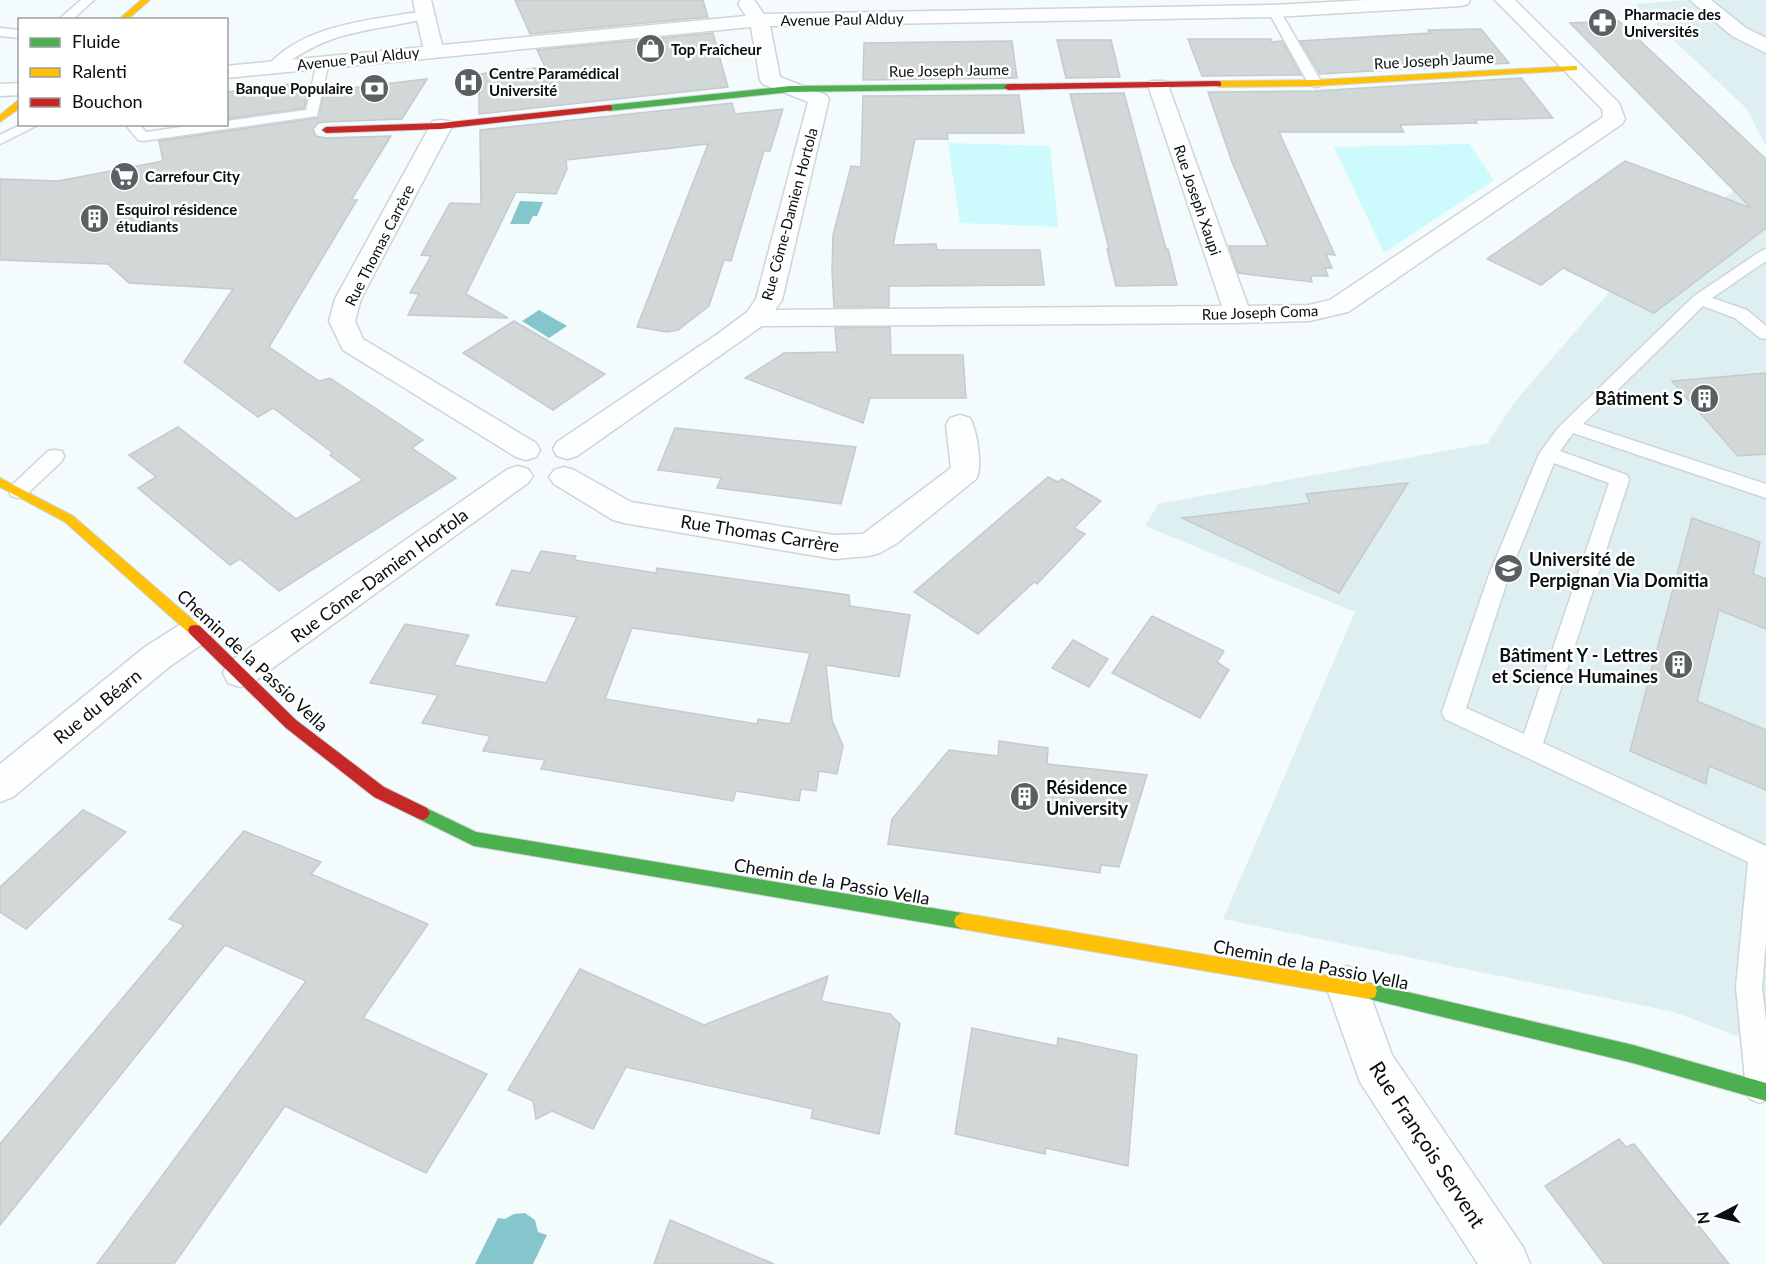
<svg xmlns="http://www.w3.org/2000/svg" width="1766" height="1264" viewBox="0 0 1766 1264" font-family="Lato,sans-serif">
  <rect width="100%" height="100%" fill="#f4fbfc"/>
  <g fill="#ddeff0">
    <polygon points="1689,0 1766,0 1766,146 1746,108 1635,4"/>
    <polygon points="1766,165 1766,1047 1674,1012 1223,919 1355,612 1145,526 1158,504 1488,443 1513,404 1617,283"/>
  </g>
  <g fill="#ccfafd">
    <polygon points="948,143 1050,146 1058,227 960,223"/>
    <polygon points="1469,144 1494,180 1384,253 1334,147"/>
  </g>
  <g fill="#84c6cb">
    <polygon points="520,201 543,202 537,216 533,216 529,224 510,224"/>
    <polygon points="539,310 567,326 549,338 522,321"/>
    <polygon points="525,1213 535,1220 538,1232 547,1235 533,1264 475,1264 498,1218 505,1219 514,1214"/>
  </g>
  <g fill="#d2d8d8" stroke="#c5cbcc" stroke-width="1.5" fill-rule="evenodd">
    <polygon points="515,0 703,0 708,17 530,34"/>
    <polygon points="1619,21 1766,159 1766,228 1654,313 1563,268 1541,285 1487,259 1625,161 1751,208 1570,23"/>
    <polygon points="1481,29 1509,63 1320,74 1300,41 1430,33 1428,30"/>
    <polygon points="713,33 728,87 479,114 479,74 545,67 537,50"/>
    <polygon points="1188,39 1271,39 1272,42 1282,41 1301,75 1202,76"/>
    <polygon points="1057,40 1111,40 1120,77 1066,78"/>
    <polygon points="1012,41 1017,78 863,80 864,43"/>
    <polygon points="1521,78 1553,118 1475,120 1477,123 1400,125 1404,132 1279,132 1335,255 1326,254 1332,268 1325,268 1328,276 1311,276 1312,282 1238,273 1229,246 1268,246 1232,162 1208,92 1315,91"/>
    <polygon points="427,79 402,119 326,122 318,123 313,129 316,136 326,138 391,136 351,200 357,200 269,347 319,381 330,378 423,440 412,448 456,478 279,591 240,559 230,565 138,488 156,477 129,455 178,427 296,519 363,480 330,455 333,453 273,408 258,417 184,362 233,289 129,283 108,264 0,260 0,179 58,181 163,161 159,141 317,118 325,91"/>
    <polygon points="297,83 295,94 308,93 304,108 226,119 226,92"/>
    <polygon points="1124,93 1166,249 1168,249 1177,285 1116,286 1107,249 1109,249 1070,94"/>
    <polygon points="1019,95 1024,133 947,133 948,139 915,139 893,245 936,244 937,250 1040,250 1044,285 889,286 889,307 834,307 832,271 833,235 851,166 861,167 863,96"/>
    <polygon points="732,103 735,114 783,109 770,151 764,151 731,261 724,260 709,306 678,330 667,332 637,327 708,144 566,160 567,169 556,194 516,192 466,294 508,318 408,315 419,294 410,293 431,256 421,255 450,203 481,204 480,130"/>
    <polygon points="514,321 555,345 605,374 553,410 463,353"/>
    <polygon points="890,327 891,355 963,355 966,398 870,398 863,423 745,378 784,353 837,352 835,328"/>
    <polygon points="1766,373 1766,454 1738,456 1672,381"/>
    <polygon points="675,428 856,447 841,504 717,488 721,478 658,470"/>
    <polygon points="1048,477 1058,482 1062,479 1101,501 1074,528 1085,534 1037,584 1034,582 978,634 914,592"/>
    <polygon points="1408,483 1339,593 1182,518 1310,503 1306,494"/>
    <polygon points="1692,518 1760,542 1753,574 1766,579 1766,629 1719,610 1697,701 1766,730 1766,790 1709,766 1706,784 1630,751"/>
    <path d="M541,551l35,5 -2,4 82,13 1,-5 192,27 1,11 60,9 -11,62 -73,-12 6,55 11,26 -6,28 -18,-3 -3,20 -15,-2 -2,12 -63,-10 -3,10 -192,-32 4,-9 -62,-9 7,-15 -68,-13 16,-28 -68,-12 35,-59 64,11 -15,30 92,18 31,-66 -81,-12 16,-35 18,3zM632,628l178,25 -20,71 -32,-5 -1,5 -152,-25z"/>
    <polygon points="1152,616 1224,651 1217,662 1229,670 1200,718 1112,673"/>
    <polygon points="1073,640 1108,659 1089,687 1052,668"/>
    <polygon points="999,741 1048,748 1047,764 1147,775 1119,867 1101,865 1100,873 888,844 892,819 949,750 998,756"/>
    <polygon points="83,810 126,832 26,929 0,912 0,887"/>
    <polygon points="244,831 321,862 311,874 428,924 363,1018 487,1074 426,1173 285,1106 174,1264 97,1264 306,981 225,945 0,1225 0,1144 184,925 169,919"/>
    <polygon points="580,969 704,1025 828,976 821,1001 890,1014 900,1024 879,1134 811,1118 813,1109 626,1067 593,1129 552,1111 536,1119 533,1101 508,1090"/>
    <polygon points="972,1028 1057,1046 1058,1038 1137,1055 1128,1166 1046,1148 1045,1154 955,1134"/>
    <polygon points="1619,1139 1626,1147 1634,1144 1729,1264 1604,1264 1545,1186"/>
    <polygon points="670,1220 774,1264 654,1264"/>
  </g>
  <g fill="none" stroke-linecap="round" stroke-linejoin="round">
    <defs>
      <g id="lane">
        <polygon points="81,0 94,0 72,20 58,20"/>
        <polygon points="1274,7 1280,11 1322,83 1320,86 1315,87 1308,83 1268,11"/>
        <path d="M424,11l6,4 -2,3c-61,15 -98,10 -151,53l-5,1 -6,-4c36,-44 106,-48 158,-57z"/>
        <polygon points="0,28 20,30 20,38 0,36"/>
        <polygon points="323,58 329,62 317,116 143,141 138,140 125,124 139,124 146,132 202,124 226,124 226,121 306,110 317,62"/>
        <polygon points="22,124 40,124 0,144 0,135"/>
        <path d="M1766,249v12l-54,37 35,12 19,16v13l-6,-1 -25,-20 -32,-12 -120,118 183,60v14l-193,-65 -13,18 67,24 2,5 -86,263 223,103v95l-4,46 4,34v79l-6,3 -10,-4 -4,-10 -10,-102 12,-125 -303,-143 -3,-7 47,-137 50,-121 19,-26 136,-132 67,-45zM1554,463l55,20 -85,251 -58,-26 43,-133z"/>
        <polygon points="55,450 62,451 64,456 62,461 25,496 18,498 11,496 9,491 11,486 48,451"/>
      </g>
      <g id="street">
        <polygon points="413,0 431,0 442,45 746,16 738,4 741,0 754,0 764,14 1274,5 1366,0 1470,0 1468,4 1461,6 1274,17 770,26 780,77 826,95 829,99 782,300 775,310 1222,306 1148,85 1151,81 1165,81 1168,85 1248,306 1309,305 1330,300 1603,117 1602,109 1495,0 1515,0 1619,103 1625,119 1622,124 1348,312 1309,321 1238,323 762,326 577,456 567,459 557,456 553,449 557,442 719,333 747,312 756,299 808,102 763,84 760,80 751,27 226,78 226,66 423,47"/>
        <polygon points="1690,0 1711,0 1746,28 1766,38 1766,53 1732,36"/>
        <polygon points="20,83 20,95 0,96 0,84"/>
        <polygon points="441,120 449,121 452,126 361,299 355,321 363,339 536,443 540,450 536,457 526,460 516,457 343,350 329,321 335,299 430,126 433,121"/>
        <path d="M960,415l10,3c7,12 13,50 6,61l-79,64 -17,10 -11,3 -35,3 -210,-36 -11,-3 -59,-36 -5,-7 5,-7 10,-3 10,3 57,32 203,33 29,-1 88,-66 -5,-43 4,-7z"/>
        <polygon points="518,466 528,469 533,476 528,483 252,683 240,687 228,683 223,673 228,663 508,469"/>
        <polygon points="196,618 208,622 212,631 208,640 169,667 13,797 0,802 0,764 145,647 184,622"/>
        <polygon points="1347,966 1362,972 1392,1055 1523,1247 1530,1264 1478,1264 1360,1082 1326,986 1332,972"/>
      </g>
      <g id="fast">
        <polygon points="1008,84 1012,87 1011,89 790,92 609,111 605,108 609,105 790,86"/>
        <polygon points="422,806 476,832 962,913 968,916 970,921 968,926 962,929 474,846 417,818 414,813 417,808"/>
        <polygon points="1369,983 1633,1045 1766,1083 1766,1101 1633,1063 1369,999 1363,997 1361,991 1363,985"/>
      </g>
      <g id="slow">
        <polygon points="141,0 150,0 127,20 118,20"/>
        <polygon points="1574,66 1577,66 1577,70 1315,86 1218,87 1214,84 1218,81 1315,80"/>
        <polygon points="17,101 20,101 20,108 0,122 0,115"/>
        <polygon points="0,478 73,516 200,626 202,630 200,634 190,634 65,522 0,487"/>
        <polygon points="962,913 1369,983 1375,985 1377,991 1375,997 1369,999 962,929 956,926 954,921 956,916"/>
      </g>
      <g id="jam">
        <polygon points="1218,81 1221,82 1221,86 1008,90 1004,87 1008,84"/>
        <polygon points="609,105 612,106 612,110 441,129 326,133 322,130 326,127 441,123"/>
        <polygon points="195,625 200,626 296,720 384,787 427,808 430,813 427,818 422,820 417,818 374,797 286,728 190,634 188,630 190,626"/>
      </g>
    </defs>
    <use href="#lane" stroke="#cfd5d6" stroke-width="3"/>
    <use href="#street" stroke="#cfd5d6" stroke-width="3"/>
    <use href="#fast" stroke="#cfd5d6" stroke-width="2"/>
    <use href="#slow" stroke="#cfd5d6" stroke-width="2"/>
    <use href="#jam" stroke="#cfd5d6" stroke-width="2"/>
    <use href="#lane" fill="#fdfeff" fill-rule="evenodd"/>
    <use href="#street" fill="#fdfeff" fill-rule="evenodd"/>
    <use href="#fast" fill="#4caf50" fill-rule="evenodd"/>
    <use href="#slow" fill="#ffc107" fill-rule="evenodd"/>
    <use href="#jam" fill="#c62828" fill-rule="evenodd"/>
  </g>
  <defs>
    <symbol id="pharmacy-disc" viewBox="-11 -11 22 22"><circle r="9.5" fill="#5b6162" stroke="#fff"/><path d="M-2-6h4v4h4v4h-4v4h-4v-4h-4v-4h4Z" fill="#fff"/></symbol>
    <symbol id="shop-disc" viewBox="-11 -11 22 22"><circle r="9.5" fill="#5b6162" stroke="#fff"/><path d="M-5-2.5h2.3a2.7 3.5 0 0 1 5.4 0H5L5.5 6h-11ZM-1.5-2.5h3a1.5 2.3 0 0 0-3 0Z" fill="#fff"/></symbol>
    <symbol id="hospital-disc" viewBox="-11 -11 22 22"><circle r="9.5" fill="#5b6162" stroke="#fff"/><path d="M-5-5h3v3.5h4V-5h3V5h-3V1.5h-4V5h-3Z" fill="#fff"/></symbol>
    <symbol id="bank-disc" viewBox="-11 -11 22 22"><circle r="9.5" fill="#5b6162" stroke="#fff"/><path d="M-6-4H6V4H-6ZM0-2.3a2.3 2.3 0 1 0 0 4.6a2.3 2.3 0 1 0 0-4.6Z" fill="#fff"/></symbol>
    <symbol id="supermarket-disc" viewBox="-11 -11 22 22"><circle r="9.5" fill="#5b6162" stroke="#fff"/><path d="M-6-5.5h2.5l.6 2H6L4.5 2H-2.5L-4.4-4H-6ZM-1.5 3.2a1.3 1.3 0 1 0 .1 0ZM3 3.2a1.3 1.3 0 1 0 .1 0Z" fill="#fff"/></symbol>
    <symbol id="building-disc" viewBox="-11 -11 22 22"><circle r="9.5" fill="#5b6162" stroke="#fff"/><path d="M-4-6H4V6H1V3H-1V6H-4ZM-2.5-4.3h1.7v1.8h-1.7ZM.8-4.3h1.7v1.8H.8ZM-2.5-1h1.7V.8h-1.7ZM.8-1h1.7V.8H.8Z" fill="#fff"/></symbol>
    <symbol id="university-disc" viewBox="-11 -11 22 22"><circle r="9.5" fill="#5b6162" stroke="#fff"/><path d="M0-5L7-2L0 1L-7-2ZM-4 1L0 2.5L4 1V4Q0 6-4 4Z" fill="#fff"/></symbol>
  </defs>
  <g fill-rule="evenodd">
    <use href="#pharmacy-disc" x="1586" y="6" width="33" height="33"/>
    <use href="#shop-disc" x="634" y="32" width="33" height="33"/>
    <use href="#hospital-disc" x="452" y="66" width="33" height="33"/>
    <use href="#bank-disc" x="358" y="72" width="33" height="33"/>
    <use href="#supermarket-disc" x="108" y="160" width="33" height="33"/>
    <use href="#building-disc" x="78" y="202" width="33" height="33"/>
    <use href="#building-disc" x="1688" y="382" width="33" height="33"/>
    <use href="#university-disc" x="1492" y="552" width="33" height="33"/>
    <use href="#building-disc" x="1662" y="648" width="33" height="33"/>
    <use href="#building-disc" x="1008" y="780" width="33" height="33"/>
  </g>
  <g text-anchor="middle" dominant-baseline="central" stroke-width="5" stroke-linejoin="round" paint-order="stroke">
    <g font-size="15" font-weight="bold" fill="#090e0f" stroke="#fff" text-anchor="start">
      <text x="1624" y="14">Pharmacie des<tspan x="1624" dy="17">Universités</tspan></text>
      <text x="671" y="49">Top Fraîcheur</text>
      <text x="489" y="73">Centre Paramédical<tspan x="489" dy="17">Université</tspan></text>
      <text x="353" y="88" text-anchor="end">Banque Populaire</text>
      <text x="145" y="176">Carrefour City</text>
      <text x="116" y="209">Esquirol résidence<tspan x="116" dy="17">étudiants</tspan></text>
    </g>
    <g font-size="15" fill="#090e0f" stroke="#fff">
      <text transform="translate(842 19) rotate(-1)">Avenue Paul Alduy</text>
      <text transform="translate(358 58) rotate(-6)">Avenue Paul Alduy</text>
      <text transform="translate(1434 60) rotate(-3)">Rue Joseph Jaume</text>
      <text transform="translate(949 70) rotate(-1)">Rue Joseph Jaume</text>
      <text transform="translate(1198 200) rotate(71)">Rue Joseph Xaupi</text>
      <text transform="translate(789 214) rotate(-75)">Rue Côme-Damien Hortola</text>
      <text transform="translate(379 245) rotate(-63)">Rue Thomas Carrère</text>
      <text transform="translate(1260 312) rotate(-2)">Rue Joseph Coma</text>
    </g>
    <g font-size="18" font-weight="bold" fill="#090e0f" stroke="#fff" text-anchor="end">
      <text x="1683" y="398">Bâtiment S</text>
      <text x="1529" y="559" text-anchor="start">Université de<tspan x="1529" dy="21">Perpignan Via Domitia</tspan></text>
      <text x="1658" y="655">Bâtiment Y - Lettres<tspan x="1658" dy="21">et Science Humaines</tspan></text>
      <text x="1046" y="787" text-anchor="start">Résidence<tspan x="1046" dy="21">University</tspan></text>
    </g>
    <g font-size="18" fill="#090e0f" stroke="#fff">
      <text transform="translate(760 533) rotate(9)">Rue Thomas Carrère</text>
      <text transform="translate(379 575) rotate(-36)">Rue Côme-Damien Hortola</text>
      <text transform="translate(253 660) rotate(43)">Chemin de la Passio Vella</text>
      <text transform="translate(97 706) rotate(-39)">Rue du Béarn</text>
      <text transform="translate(832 881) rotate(10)">Chemin de la Passio Vella</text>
      <text transform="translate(1311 964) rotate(11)">Chemin de la Passio Vella</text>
    </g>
    <g font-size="21" fill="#090e0f" stroke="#fff">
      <text transform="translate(1428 1144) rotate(57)">Rue François Servent</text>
    </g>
  </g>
  <rect x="18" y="18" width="210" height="108" fill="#ffffff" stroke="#9d9f9f" stroke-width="1.5"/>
  <rect x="30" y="38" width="30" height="9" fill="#4caf50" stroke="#9d9f9f" stroke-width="1.5"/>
  <text x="72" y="48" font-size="18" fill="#090e0f">Fluide</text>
  <rect x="30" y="68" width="30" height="9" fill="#ffc107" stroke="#9d9f9f" stroke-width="1.5"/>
  <text x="72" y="78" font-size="18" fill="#090e0f">Ralenti</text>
  <rect x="30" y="98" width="30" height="9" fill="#c62828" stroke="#9d9f9f" stroke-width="1.5"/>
  <text x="72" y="108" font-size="18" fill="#090e0f">Bouchon</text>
  <g transform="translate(1718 1216) rotate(263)" stroke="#ffffff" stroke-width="4.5" paint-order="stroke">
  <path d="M0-4.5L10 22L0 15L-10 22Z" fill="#090e0f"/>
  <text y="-9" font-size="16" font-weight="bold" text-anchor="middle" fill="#090e0f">N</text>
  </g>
</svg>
